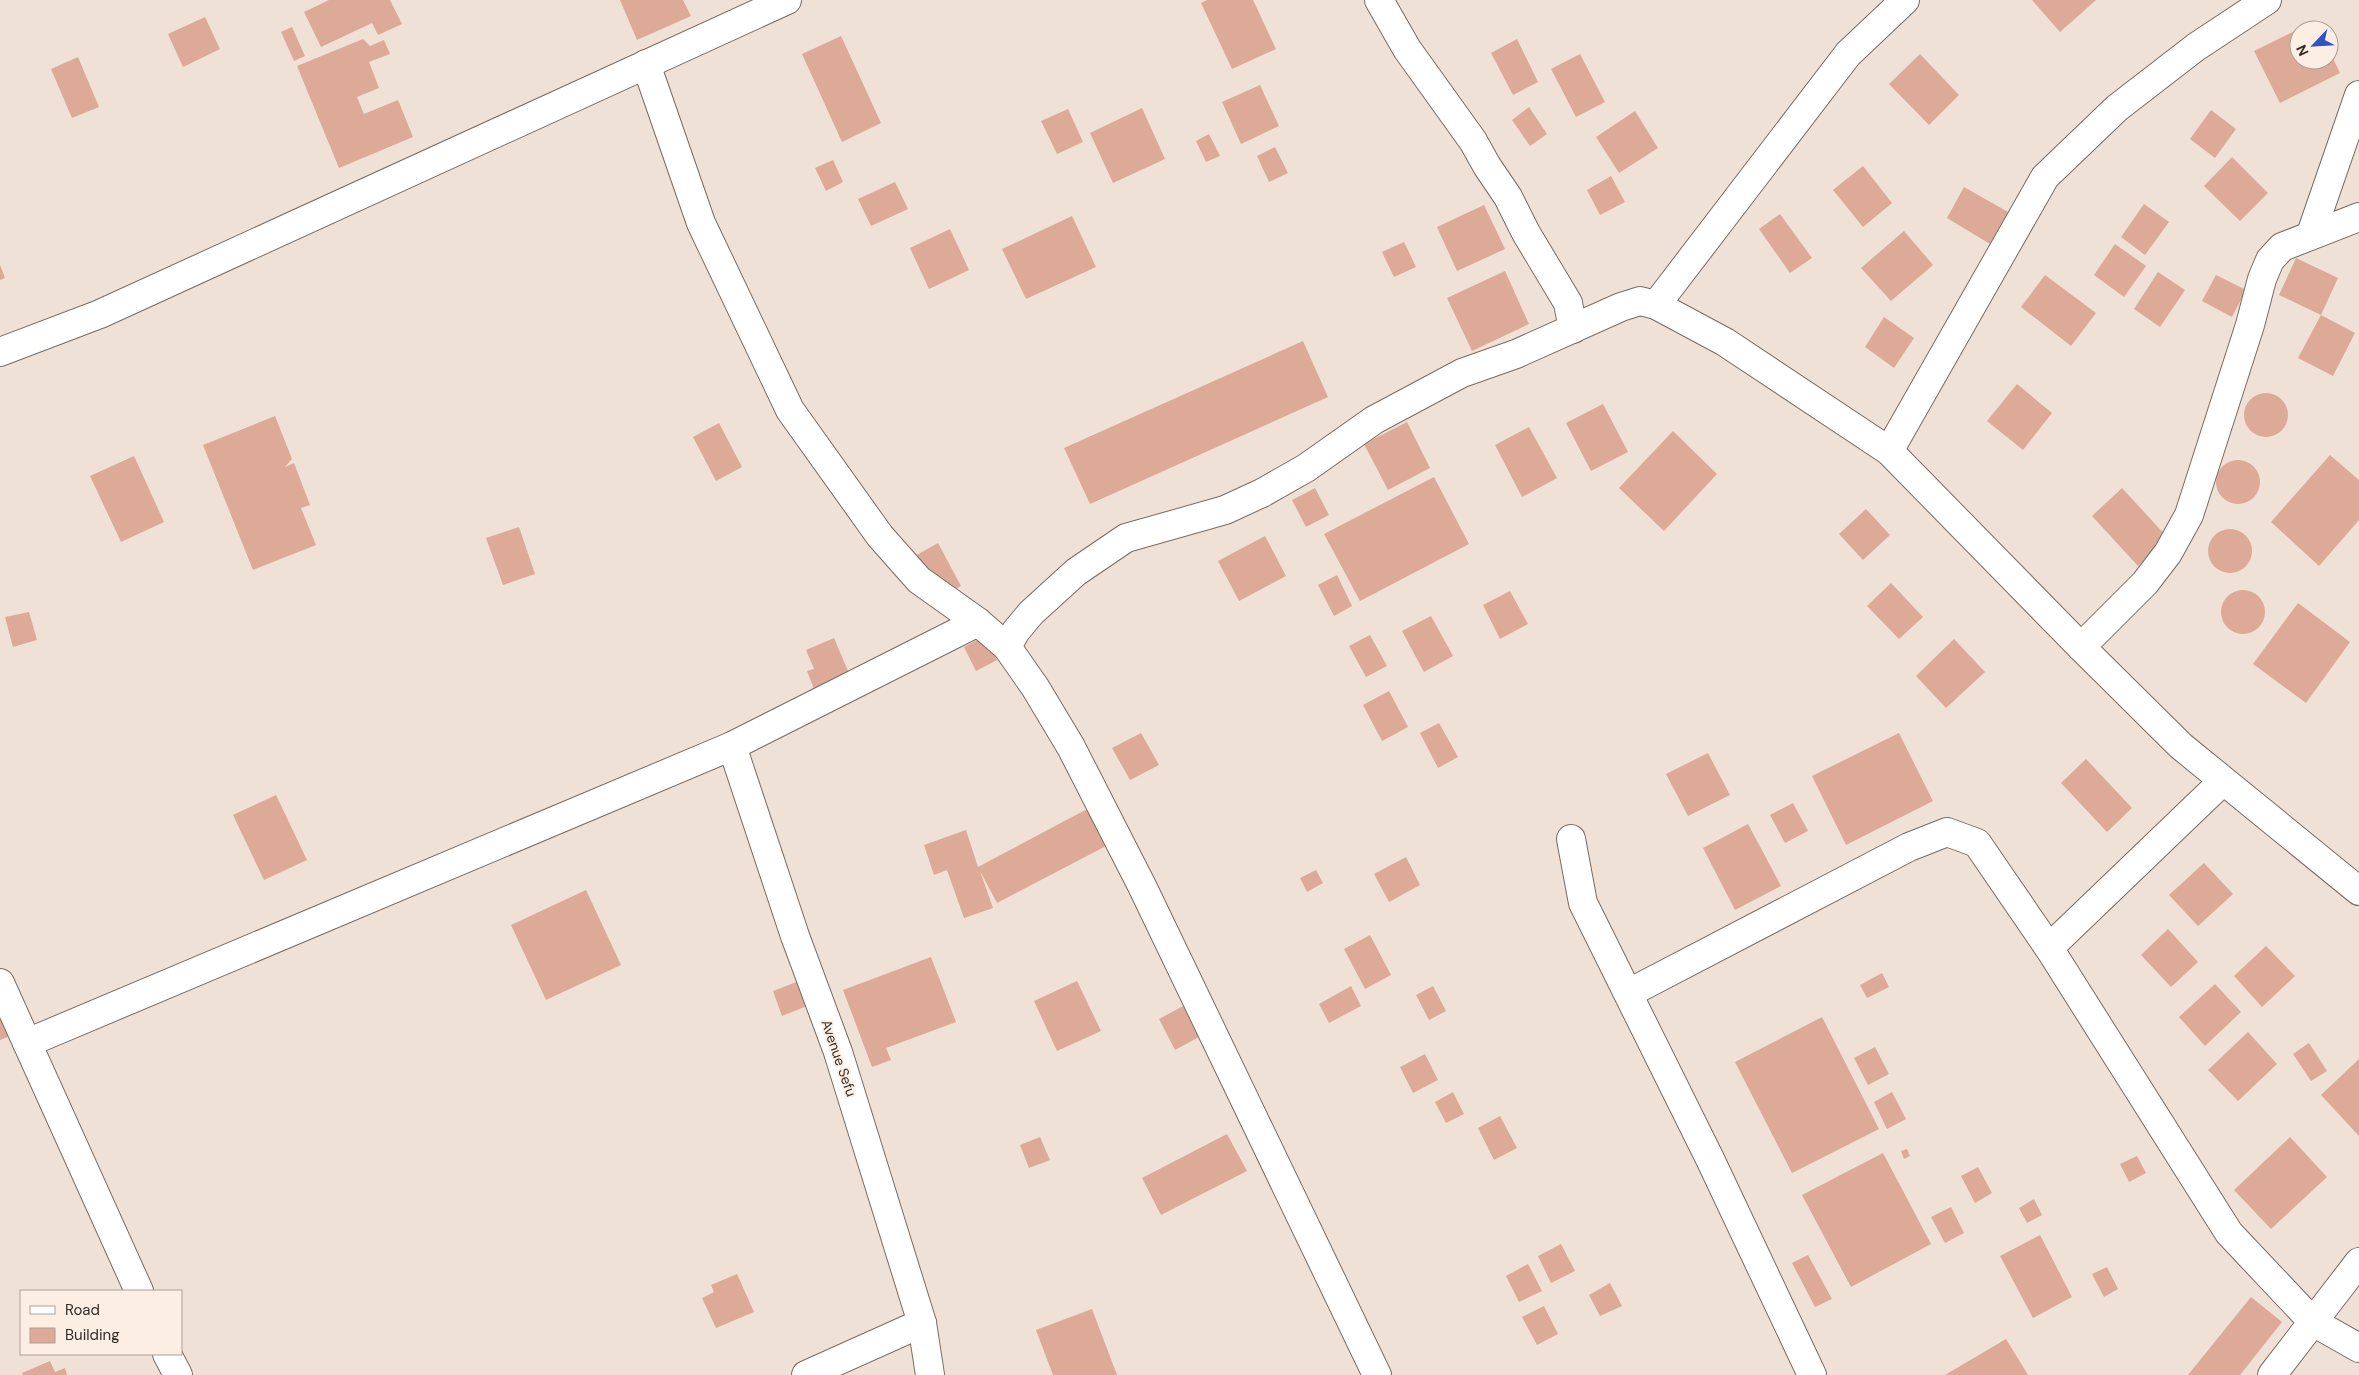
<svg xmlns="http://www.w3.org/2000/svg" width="2359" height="1375" viewBox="0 0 2359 1375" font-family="'DM Sans',sans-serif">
  <rect width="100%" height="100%" fill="#efe1d5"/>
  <g fill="#ddaa97">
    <polygon points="329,0 390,0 402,24 378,35 372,23 321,47 304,12"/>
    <polygon points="620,0 683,0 691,16 637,40"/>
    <polygon points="1207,0 1253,0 1276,49 1232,69 1201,3"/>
    <polygon points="2032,0 2096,0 2060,32"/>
    <polygon points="205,17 220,49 183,67 168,34"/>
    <polygon points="2315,21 2319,30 2299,30 2299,60 2329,60 2329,50 2340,73 2280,103 2254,51"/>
    <polygon points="292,27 305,56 294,61 281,32"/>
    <polygon points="841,36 881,123 842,142 802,54"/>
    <polygon points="363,39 370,46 384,40 390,54 369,62 379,88 357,97 364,114 398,100 413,137 339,168 297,66"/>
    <polygon points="1517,39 1538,82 1513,95 1491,53"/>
    <polygon points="1580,54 1605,102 1576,117 1551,69"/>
    <polygon points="1920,54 1959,95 1929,125 1889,84"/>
    <polygon points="78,57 99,107 72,118 51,69"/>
    <polygon points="1260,85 1279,126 1241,144 1222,102"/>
    <polygon points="1529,107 1547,134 1530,146 1512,120"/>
    <polygon points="1142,108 1165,159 1113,183 1090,133"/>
    <polygon points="1068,109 1083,142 1057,154 1041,121"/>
    <polygon points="2211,110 2236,129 2215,158 2190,139"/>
    <polygon points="1635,111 1658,148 1619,173 1596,137"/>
    <polygon points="1209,134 1220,156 1206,162 1196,141"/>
    <polygon points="1275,147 1288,173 1269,182 1257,156"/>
    <polygon points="2232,157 2268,193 2240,221 2204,186"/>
    <polygon points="833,160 843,182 826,191 815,168"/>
    <polygon points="1863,166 1892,203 1863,227 1833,190"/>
    <polygon points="1611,176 1625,202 1600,215 1587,190"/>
    <polygon points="895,182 908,209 871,226 858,199"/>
    <polygon points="1964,187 2008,212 1990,244 1947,218"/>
    <polygon points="2144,204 2169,222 2145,255 2121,237"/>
    <polygon points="1484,205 1505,249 1457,271 1437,227"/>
    <polygon points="1780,214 1812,258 1790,273 1759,229"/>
    <polygon points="1072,216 1096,267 1026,299 1002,249"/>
    <polygon points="950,229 969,270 929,289 910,248"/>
    <polygon points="1904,231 1933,265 1891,301 1861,268"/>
    <polygon points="1404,242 1416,267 1394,277 1382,252"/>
    <polygon points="2115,244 2146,266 2124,297 2094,275"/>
    <polygon points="2296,258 2338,278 2321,315 2279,295"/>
    <polygon points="0,265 5,278 0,280"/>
    <polygon points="1505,271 1529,324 1472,351 1447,298"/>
    <polygon points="2158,272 2185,290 2160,327 2134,309"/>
    <polygon points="2045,275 2096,313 2071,346 2021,307"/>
    <polygon points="2216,275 2246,290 2232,317 2202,301"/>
    <polygon points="2321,315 2355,333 2333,376 2298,358"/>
    <polygon points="1884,317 1914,338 1894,368 1865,347"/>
    <polygon points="1303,341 1328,397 1090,504 1064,448"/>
    <polygon points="2017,384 2052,413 2023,450 1987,421"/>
    <circle cx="2266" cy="415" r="22"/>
    <polygon points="1603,404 1628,452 1591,471 1566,423"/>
    <polygon points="275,416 292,459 285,467 294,463 310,505 301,508 316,545 253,570 203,445"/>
    <polygon points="1407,422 1430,468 1388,490 1364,444"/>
    <polygon points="719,423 742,467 716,481 693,437"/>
    <polygon points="1529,427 1557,478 1522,497 1495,445"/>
    <polygon points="1673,431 1717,474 1664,531 1619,488"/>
    <polygon points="2330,455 2359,480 2359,520 2319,566 2271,522"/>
    <polygon points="134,456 164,522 121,542 90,476"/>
    <circle cx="2238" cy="482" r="22"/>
    <polygon points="1434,477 1469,544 1360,601 1324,534"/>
    <polygon points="1315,488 1329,515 1306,527 1292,500"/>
    <polygon points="2122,488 2168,538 2138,566 2092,516"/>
    <polygon points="1866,509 1890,535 1863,560 1839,534"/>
    <polygon points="519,527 535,574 503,585 486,538"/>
    <circle cx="2230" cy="551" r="22"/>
    <polygon points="1265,536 1286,576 1239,601 1218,561"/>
    <polygon points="938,543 961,586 928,603 906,561"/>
    <polygon points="1337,575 1352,606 1334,616 1318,585"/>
    <polygon points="1891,583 1923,617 1899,639 1867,606"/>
    <circle cx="2243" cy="612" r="22"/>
    <polygon points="1510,591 1528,624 1500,639 1483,605"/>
    <polygon points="2298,603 2350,642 2306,703 2253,664"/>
    <polygon points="29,612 37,640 13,647 5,617"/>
    <polygon points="1431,616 1453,656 1424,672 1402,631"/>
    <polygon points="1370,635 1387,666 1366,677 1349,646"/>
    <polygon points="985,636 997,660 976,671 964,647"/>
    <polygon points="834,638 851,678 816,694 807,671 814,669 806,650"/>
    <polygon points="1954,639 1985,672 1946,708 1916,676"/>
    <polygon points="1389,691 1408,727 1382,741 1363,705"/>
    <polygon points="1439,723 1458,757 1438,768 1420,733"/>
    <polygon points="1141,733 1159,765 1130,780 1112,748"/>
    <polygon points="1899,733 1933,801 1846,845 1812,776"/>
    <polygon points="1708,753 1730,795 1688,816 1666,774"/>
    <polygon points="2086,759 2132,808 2107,832 2061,783"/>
    <polygon points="276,795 307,860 264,880 233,815"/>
    <polygon points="1793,803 1808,831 1785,843 1770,815"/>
    <polygon points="1089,808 1108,845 997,903 980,871 993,908 964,918 947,870 934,875 924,845 966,830 978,867"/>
    <polygon points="1748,824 1781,886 1735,910 1703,848"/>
    <polygon points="1406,857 1420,885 1389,902 1374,874"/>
    <polygon points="2204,863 2233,894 2198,926 2169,895"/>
    <polygon points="1316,870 1323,883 1307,892 1300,878"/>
    <polygon points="586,890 621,965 546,1000 511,925"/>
    <polygon points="2168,929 2198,962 2171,987 2141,955"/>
    <polygon points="1370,935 1391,975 1365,989 1344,949"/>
    <polygon points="2266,946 2295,976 2262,1007 2234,976"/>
    <polygon points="931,957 956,1022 886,1048 891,1060 872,1067 843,990"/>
    <polygon points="1882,973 1889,987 1867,998 1860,985"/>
    <polygon points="799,981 807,1006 782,1016 773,991"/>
    <polygon points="1077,981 1101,1031 1057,1051 1034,1001"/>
    <polygon points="2215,984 2241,1012 2205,1046 2179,1017"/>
    <polygon points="1351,986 1361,1006 1329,1023 1319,1004"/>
    <polygon points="1433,986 1446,1011 1429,1020 1416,995"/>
    <polygon points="1183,1006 1199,1037 1175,1050 1159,1019"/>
    <polygon points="0,1011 10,1036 0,1040"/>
    <polygon points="1822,1017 1879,1129 1792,1173 1735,1062"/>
    <polygon points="2248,1032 2277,1064 2238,1101 2208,1070"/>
    <polygon points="2309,1043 2327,1071 2311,1081 2293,1054"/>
    <polygon points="1875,1047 1889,1074 1868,1085 1854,1058"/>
    <polygon points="1425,1054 1438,1080 1413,1093 1400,1067"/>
    <polygon points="2359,1059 2359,1136 2321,1095"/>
    <polygon points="1453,1092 1464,1114 1446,1123 1435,1102"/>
    <polygon points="1892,1092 1906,1119 1887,1129 1874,1102"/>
    <polygon points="1500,1116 1517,1148 1494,1160 1478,1128"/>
    <polygon points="1227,1134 1247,1171 1161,1215 1142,1178"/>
    <polygon points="1040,1137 1050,1160 1029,1168 1020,1145"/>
    <polygon points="2290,1137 2327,1177 2271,1229 2234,1190"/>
    <polygon points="1907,1149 1910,1156 1904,1159 1901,1151"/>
    <polygon points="1883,1153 1931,1244 1851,1287 1802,1195"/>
    <polygon points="2137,1156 2146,1173 2129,1182 2120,1164"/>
    <polygon points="1978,1167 1992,1193 1975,1203 1961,1176"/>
    <polygon points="2034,1199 2042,1215 2027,1223 2019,1208"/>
    <polygon points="1951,1207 1964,1233 1945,1243 1931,1217"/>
    <polygon points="2040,1235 2072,1297 2033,1318 2000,1256"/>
    <polygon points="1561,1244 1575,1271 1551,1283 1538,1256"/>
    <polygon points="1808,1255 1832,1299 1815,1307 1792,1263"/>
    <polygon points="1528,1264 1542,1291 1519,1302 1506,1276"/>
    <polygon points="2107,1267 2118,1289 2104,1297 2092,1274"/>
    <polygon points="737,1274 754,1312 716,1328 702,1298 714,1292 711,1285"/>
    <polygon points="1610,1283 1622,1306 1600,1316 1589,1295"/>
    <polygon points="2251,1297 2282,1322 2240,1375 2188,1375"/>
    <polygon points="1544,1306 1558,1334 1537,1345 1522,1317"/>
    <polygon points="1092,1309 1117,1375 1053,1375 1036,1330"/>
    <polygon points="2006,1339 2028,1375 1945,1375"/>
    <polygon points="50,1361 55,1372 65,1368 67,1375 23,1375 22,1373"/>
  </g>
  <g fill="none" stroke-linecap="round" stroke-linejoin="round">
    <defs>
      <g id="minor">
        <polyline points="1379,0 1407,49 1473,141 1487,166 1508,197 1526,233 1568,303 1573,329"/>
        <polyline points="646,64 701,223 790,410 880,536 919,580 978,622 1007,647 1035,687 1071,747 1142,886 1377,1375"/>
        <polyline points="2311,234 2359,95"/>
        <polyline points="1656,305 1848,54 1905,0"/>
        <polyline points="0,352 100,314 787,0"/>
        <polyline points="1889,451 2045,177 2117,108 2196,47 2267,0"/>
        <polyline points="1007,647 1016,631 1031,613 1076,572 1126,538 1225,510 1262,493 1306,468 1374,420 1462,373 1516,354 1621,307 1640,301 1656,305 1725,342 1889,451 2081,647 2181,746 2359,891"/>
        <polyline points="2081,647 2145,583 2168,553 2189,515 2250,325 2262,279 2270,260 2282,247 2359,217"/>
        <polyline points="732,746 795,936 838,1052 922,1323 930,1375"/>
        <polyline points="1571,839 1583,903 1710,1159 1812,1375"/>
        <polyline points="2049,948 2223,781"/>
        <polyline points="0,983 139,1291"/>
        <polyline points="1629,993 1909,847 1947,832 1977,843 2049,948 2229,1233 2313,1322 2359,1348"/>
        <polyline points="27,1043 732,746 978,622"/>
        <polyline points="167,1354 178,1375"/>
        <polyline points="806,1375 922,1323"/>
        <polyline points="2272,1375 2359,1262"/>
      </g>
    </defs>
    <use href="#minor" stroke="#786c62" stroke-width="30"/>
    <use href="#minor" stroke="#fff" stroke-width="28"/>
  </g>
  <g text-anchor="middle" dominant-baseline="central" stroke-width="4" stroke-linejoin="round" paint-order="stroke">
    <g font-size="14" fill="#312c27" stroke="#fceee2">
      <text transform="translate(839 1058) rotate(71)">Avenue Sefu</text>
    </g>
  </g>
  <rect x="20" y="1290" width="162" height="65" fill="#fceee2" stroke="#aba097"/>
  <rect x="30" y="1306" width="25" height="8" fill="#ffffff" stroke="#aba097"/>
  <text x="65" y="1315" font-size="15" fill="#312c27">Road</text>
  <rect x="30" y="1328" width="25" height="15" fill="#ddaa97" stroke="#aba097"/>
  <text x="65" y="1340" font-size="15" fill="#312c27">Building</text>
  <g transform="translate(2314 45) rotate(245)"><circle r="24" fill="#fceee2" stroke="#aba097"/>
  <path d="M0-4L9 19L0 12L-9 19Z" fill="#3153c4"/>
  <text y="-8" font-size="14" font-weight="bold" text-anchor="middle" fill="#312c27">N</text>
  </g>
</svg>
